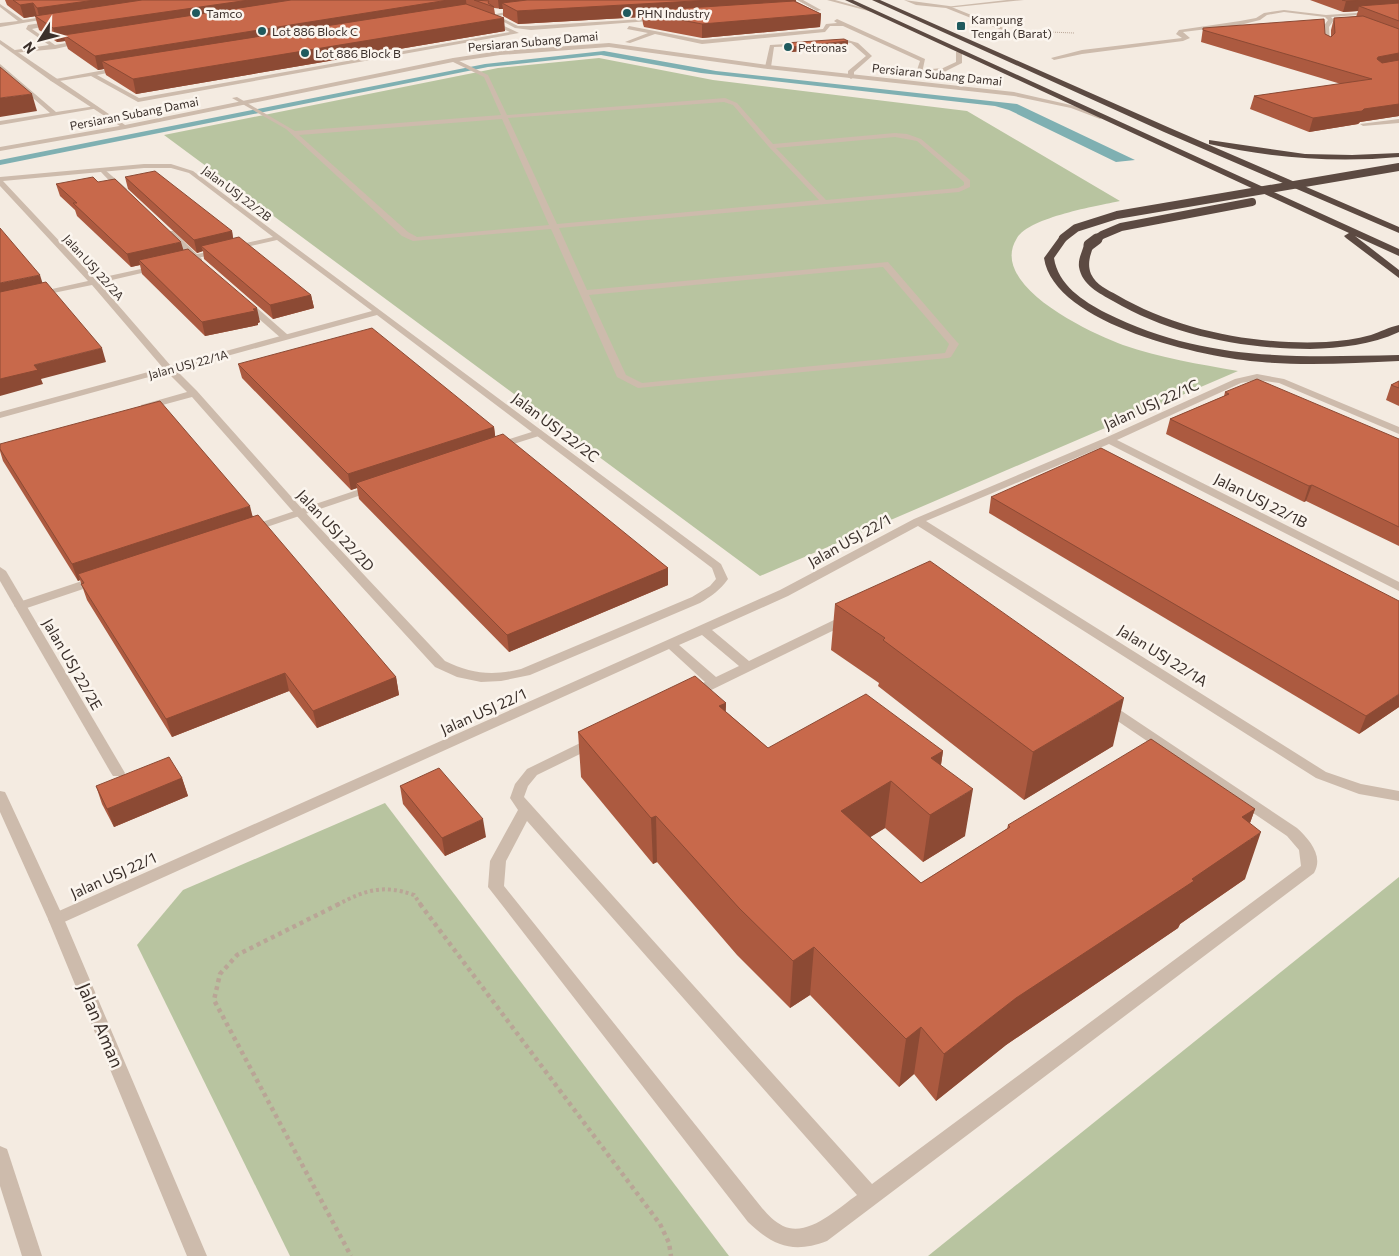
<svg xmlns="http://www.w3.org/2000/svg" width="1399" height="1256" viewBox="0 0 1399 1256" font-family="Commissioner,sans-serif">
  <rect width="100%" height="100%" fill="#f4ebe1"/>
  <g fill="#b8c4a0">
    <path d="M599,58l114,22 254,31 153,90c-23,5 -90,16 -103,37 -30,47 73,95 106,107 37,13 76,19 115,26l-478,205 -596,-441 334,-67z"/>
    <polygon points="385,803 729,1256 290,1256 137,945 183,890"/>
    <polygon points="1399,877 1399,1256 928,1256"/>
  </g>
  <polygon fill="#7fb0b2" points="604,51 716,71 1017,104 1135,160 1116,162 1009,110 995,106 701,73 601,55 488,67 0,165 0,160 485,64"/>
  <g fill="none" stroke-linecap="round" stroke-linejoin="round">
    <polyline stroke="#b9a596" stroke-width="1" stroke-dasharray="1 1" stroke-linecap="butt" points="1025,31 1074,33"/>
    <path stroke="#b9a596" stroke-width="4" stroke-dasharray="3 3" stroke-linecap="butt" d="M337,905c28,-15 46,-21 77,-10l7,10"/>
    <g stroke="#b9a596" stroke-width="4.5" stroke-dasharray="4 4" stroke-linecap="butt">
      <polyline points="339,904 237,955 220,974 214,1000 351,1256"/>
      <polyline points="420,904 660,1224 669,1243 671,1256"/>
    </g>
    <g fill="#cdbbac" fill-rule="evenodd">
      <polygon points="797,0 803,0 821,10 817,11"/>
      <polygon points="1007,0 1024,0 947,8 945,7"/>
      <polygon points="0,4 23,20 37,18 40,20 0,27 0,23 18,21 0,7"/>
      <polygon points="522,9 522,11 498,16 518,26 531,26 660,18 663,20 531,30 515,28 491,15"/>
      <polygon points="1284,10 1326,15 1399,10 1399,12 1331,17 1334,20 1329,27 1330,45 1327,47 1324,45 1323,27 1328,20 1325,17 1284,12 1267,15 1260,20 1240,25 1183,32 1190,38 1183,41 1082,54 1054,60 1051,58 1082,50 1182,38 1176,34 1179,30 1240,21 1256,18 1264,13"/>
      <polygon points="489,19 519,33 138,102 91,76 53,82 50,80 121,67 123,70 97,75 139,98 510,32 487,22"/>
      <polygon points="837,19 925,59 922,73 919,75 916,73 920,61 843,26 830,26 825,32 702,44 655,34 630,43 625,42 648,33 627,29 629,26 702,40 823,29 826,24 837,23 834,21"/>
      <polygon points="53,21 55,24 32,29 55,45 83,40 86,42 55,49 13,53 15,50 49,45 26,29 28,25"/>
      <polygon points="844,39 858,43 872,56 854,72 854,77 851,79 848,77 848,71 866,56 851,43 828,41"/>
      <polygon points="803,43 801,46 774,47 771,67 768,69 765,67 770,45"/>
      <path d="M453,58l35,17 19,40 218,-17 12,5 36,41 122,-11 12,1 14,5 49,41v7l-11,5 -400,36 28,62 301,-28 69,80 2,2 -8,13 -3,1 -310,30 -21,-11 -66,-148 -138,12 -11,-5 -116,-107 -54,-31 5,-1 58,34 206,-16 -17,-38 -33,-16zM724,102l9,3 36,42 50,53 -262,24 -49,-106zM502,119l47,106 -132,12 -9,-5 -109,-97zM895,137l22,4 47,41v3l-6,3 -132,12 -50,-52zM883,267l66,77 -4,9 -303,30 -16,-8 -37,-80z"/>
      <polygon points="0,64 56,112 96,106 99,108 0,125 0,121 50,113 0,69"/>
      <polygon points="1399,119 1399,123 1363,126 1360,124"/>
      <polygon points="100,169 104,169 127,189 127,193 121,193 100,171"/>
      <polygon points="167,231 173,231 202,259 202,263 196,263 167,235"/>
      <polygon points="242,300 248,300 288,335 288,339 282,339 242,304"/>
      <polygon points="538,430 542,431 542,435 498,449 493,446 494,444"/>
      <polygon points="372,485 376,486 377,488 376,490 255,531 251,532 245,529 247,527"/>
      <polygon points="97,576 101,577 103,580 101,583 24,609 20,610 14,606 16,603"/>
    </g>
    <g fill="#cdbbac" fill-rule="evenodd">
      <polygon points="827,0 835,0 874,11 872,12"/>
      <polygon points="904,0 949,6 1011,31 1006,32 946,8 916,5"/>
      <polygon points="0,40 128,127 123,128 51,81 0,44"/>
      <path d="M144,164h27l22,7 528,393 7,15c-8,11 -16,17 -28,24l-170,72 -29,6 -20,1 -24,-5 -22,-10 -139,-152 -104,-118 -48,13 -3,-1v-4l46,-13 -20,-20 -167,46v-6l163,-44 -71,-83 -58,12v-4l54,-12 -88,-95v-9zM144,168h27l18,5 84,64 -93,21v4l97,-22 95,71 -201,55 -72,-83 60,-14v-4l-64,14 -92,-98zM377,315l335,253 4,11 -6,7 -18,11 -171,72c-28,7 -50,5 -76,-8l-141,-150 -107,-120 -21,-21z"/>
      <path d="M1257,374l27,5 115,48v7l-120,-51 -22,-3 -16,3 -124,57 282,142v9l-290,-147 -183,77 400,251 35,12 38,7v10l-40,-7 -43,-16 -398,-252 -130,70 -76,34 37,31 143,-69 27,-7 17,2 361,241c12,11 27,28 17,45l-487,368c-34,13 -54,5 -79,-19l-260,-335 2,-26 28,-51 -8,-12 5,-14 12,-15 178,-87 -36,-33 -607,274 -6,2 -6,-2 -2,-4 2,-4 730,-325 134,-71 191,-81 130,-59zM919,593h10l358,243 12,14 2,16 -429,318 -348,-387 4,-11 9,-11 363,-177zM702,635l37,31 -23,11 -37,-32zM527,821l330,374c-19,13 -49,43 -74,31 -8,-4 -15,-11 -21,-18l-258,-322 2,-25z"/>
      <polygon points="0,567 6,571 125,773 123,776 113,776 111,773 0,581"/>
      <polygon points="0,1146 7,1149 9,1155 42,1256 22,1256 0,1186"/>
    </g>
    <g fill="#cdbbac" fill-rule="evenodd">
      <polygon points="609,43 768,65 1014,92 1075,106 1103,117 1100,119 1071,108 1014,96 768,69 609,47 500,55 453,62 125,129 0,151 0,147 125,125 453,58 500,51"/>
      <polygon points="959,50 962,52 962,63 944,72 889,75 886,73 943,68 956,62 956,52"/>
      <polygon points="0,791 5,792 7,796 64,919 207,1256 187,1256 48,919 0,812"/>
    </g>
    <g fill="#5c4a42" fill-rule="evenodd">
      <polygon points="845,0 853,0 1399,249 1399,256 1355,236 1399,270 1399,278 1346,238 1344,236 1349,233"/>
      <polygon points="872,0 880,0 1170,128 1399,227 1399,233 1164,132"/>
      <path d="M1209,140l96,14 47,1 47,-2v4c-64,6 -128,1 -190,-13z"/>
      <path d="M1063,235l5,3 -14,20c4,27 29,43 52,55 98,49 188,44 293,42v6c-45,2 -91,5 -137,1 -57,-4 -208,-37 -218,-104l16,-22z"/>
      <path d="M1089,242l5,3c-4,10 -7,19 -3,29 5,11 17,16 26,21 62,36 138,50 209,47 15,-1 30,-3 45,-7 9,-3 18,-8 28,-10v7c-28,13 -58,16 -89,17 -67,0 -139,-14 -197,-48 -14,-8 -31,-16 -34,-34 -1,-8 3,-15 5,-22z"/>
    </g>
    <g stroke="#5c4a42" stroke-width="8">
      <polyline points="1063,238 1076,228 1117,215 1399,167"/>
      <polyline points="1095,240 1102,235 1121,227 1252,202"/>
    </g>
    <polyline stroke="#5c4a42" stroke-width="11" points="1089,245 1097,239"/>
  </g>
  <g fill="#ac5a40">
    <polygon points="5,0 796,0 795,1 821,14 820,27 702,38 644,27 643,24 642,17 518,24 503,16 503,9 494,8 495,14 505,31 136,94 106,75 104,69 98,70 68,49 65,41 57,42 39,30 35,16 24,18 7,5"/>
    <polygon points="1310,0 1399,0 1399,116 1360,122 1358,124 1309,132 1250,109 1254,96 1341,84 1201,42 1203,28 1325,34 1331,37 1331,30 1334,18 1356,17 1358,11 1343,12"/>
    <polygon points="785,43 848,46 792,52 785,48"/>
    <polygon points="125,177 232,231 233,239 311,295 314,308 273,319 204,259 203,251 197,253 128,189"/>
    <polygon points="98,182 183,250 260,322 258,323 258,325 205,336 142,274 140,265 131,267 77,216 75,210 60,196 56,184"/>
    <polygon points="238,364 494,427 495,437 668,568 668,585 509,652 359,499 357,488 351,490 242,378"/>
    <polygon points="1399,381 1399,406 1386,400 1391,385"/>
    <polygon points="1225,392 1399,439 1399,546 1306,501 1304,502 1166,434 1170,419 1224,396"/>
    <polygon points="0,444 253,516 396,677 399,695 317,728 289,691 172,737 87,600 80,580 78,581 3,461 0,451"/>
    <polygon points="991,497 1399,707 1359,734 989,513"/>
    <polygon points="835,604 1113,746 1024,800 878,686 879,683 831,650"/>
    <polygon points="726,703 725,711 768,748 943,751 941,765 965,836 923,862 885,828 870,837 921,883 1007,829 1008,825 1255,809 1250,823 1245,879 1180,924 1178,928 1006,1045 936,1101 914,1074 899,1087 810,995 790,1008 737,955 657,862 653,864 581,777 578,732"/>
    <polygon points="182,778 188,796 114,827 102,804 96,786"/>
    <polygon points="400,786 486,837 445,856 403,804"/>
  </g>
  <g fill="#8c4a34">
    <polygon points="95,0 190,0 40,20 37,8"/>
    <polygon points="249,0 339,0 64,35 65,41 57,42 53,28"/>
    <polygon points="448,0 466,0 467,10 102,61 104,69 98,70 95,56"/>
    <polygon points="498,0 598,0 502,3 503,9 499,9"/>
    <polygon points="711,0 796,0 795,8 642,11 642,17 518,24 517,11"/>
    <polygon points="1367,0 1399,0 1399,9 1359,6 1358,11 1343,12 1346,1"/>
    <polygon points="33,3 37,16 24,18 20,5"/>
    <polygon points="821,14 820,27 702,38 702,24"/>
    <polygon points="504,18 505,31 136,94 133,79"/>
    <polygon points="848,41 848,46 792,52 792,47"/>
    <polygon points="1399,53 1399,64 1375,69 1377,59 1378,57"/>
    <polygon points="32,94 37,111 0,117 0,98"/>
    <polygon points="1399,104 1399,116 1360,122 1358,124 1309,132 1313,118 1364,109"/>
    <polygon points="232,231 234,244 201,246 203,251 197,253 194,240"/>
    <polygon points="181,242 185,255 139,260 140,265 131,267 127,254"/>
    <polygon points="40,275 44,288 0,298 0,283"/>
    <polygon points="311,295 314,308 273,319 270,305"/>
    <polygon points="257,308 260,322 258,323 258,325 205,336 202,322"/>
    <polygon points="102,348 106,362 41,379 43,384 0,396 0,379 34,365"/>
    <polygon points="494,427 496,442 356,483 357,488 351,490 348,474"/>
    <polygon points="1312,485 1306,501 1304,502 1309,486"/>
    <polygon points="250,506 254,522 78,574 80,580 78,581 72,564"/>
    <polygon points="668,568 668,585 509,652 507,635"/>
    <polygon points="285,673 289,691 172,737 166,719"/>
    <polygon points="396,677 399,695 317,728 313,711"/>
    <polygon points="1399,694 1399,707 1359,734 1366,716"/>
    <polygon points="1124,698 1113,746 1024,800 1033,752"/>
    <polygon points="726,703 725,748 719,706"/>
    <polygon points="943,751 936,797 931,758"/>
    <polygon points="182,778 188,796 114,827 107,809"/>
    <polygon points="891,781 885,828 837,858 841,811"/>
    <polygon points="973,789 965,836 923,862 930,815"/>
    <polygon points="1255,809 1242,845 1261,832 1245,879 1180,924 1178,928 1006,1045 936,1101 944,1054 1016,998 1192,879 1242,817"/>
    <polygon points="656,816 657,862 653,864 651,818"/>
    <polygon points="483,819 486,837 445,856 442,838"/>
    <polygon points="814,947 810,995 790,1008 793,961"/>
    <polygon points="921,1027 914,1074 899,1087 906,1039"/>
  </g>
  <g fill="#c8694b" stroke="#8c4a34">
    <polygon points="13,0 95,0 37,8 33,3 20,5"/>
    <polygon points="142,0 249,0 53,28 35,16"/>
    <polygon points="291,0 448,0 95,56 64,35"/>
    <polygon points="474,0 489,1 488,3 494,7"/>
    <polygon points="527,0 711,0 517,11 502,3"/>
    <polygon points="1342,0 1367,0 1346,1"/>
    <polygon points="794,1 821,14 702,24 644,13 642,11"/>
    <polygon points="1399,3 1399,21 1359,6"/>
    <polygon points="466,4 504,18 133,79 102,61"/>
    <polygon points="1363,16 1399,29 1399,53 1378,57 1377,59 1382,63 1399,60 1399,104 1364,109 1362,111 1313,118 1254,96 1372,79 1203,30 1203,28 1324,19 1325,34 1331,37 1335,33 1334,18"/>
    <polygon points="844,39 848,41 792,47 785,43"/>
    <polygon points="0,67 32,94 0,98"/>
    <polygon points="155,171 232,231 194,240 125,177"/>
    <polygon points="93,177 98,182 115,179 181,242 127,254 73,203 77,203 56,184"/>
    <polygon points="0,228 40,275 0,283"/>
    <polygon points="239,237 311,295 270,305 201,246"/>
    <polygon points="188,249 257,308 253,309 255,311 202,322 139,260"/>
    <polygon points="46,282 102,348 34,365 38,370 0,379 0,292"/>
    <polygon points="372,328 494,427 348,474 238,364"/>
    <polygon points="1257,379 1399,439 1399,527 1312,485 1309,486 1170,419 1229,394 1225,392"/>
    <polygon points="1399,381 1399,388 1391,385"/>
    <polygon points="160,401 250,506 72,564 0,449 0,444"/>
    <polygon points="503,434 668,568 507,635 356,483"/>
    <polygon points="1101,448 1399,601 1399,694 1366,716 991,497"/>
    <polygon points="258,515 396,677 313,711 285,673 166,719 81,584 84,583 78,574"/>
    <polygon points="930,561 1124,698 1033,752 883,640 885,638 835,604"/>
    <polygon points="695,676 726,703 719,706 768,748 866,694 943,751 931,758 973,789 930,815 891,781 841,811 921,883 1010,827 1008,825 1151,739 1255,809 1242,817 1261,832 1192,879 1194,881 1016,998 944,1054 921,1027 906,1039 814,947 793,961 739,908 656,816 651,818 578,732"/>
    <polygon points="169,757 182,778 107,809 96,786"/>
    <polygon points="439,768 483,819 442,838 400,786"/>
  </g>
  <g fill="#1f5a5e" stroke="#fbf5ee" stroke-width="2">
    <circle cx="196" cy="13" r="5"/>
    <circle cx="627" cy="13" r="5"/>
    <rect x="956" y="21" width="10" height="10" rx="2.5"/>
    <circle cx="262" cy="31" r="5"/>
    <circle cx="788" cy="47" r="5"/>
    <circle cx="305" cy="53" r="5"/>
  </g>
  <g text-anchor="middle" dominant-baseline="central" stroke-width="5" stroke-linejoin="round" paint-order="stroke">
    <g font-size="12" fill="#3b302b" stroke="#fbf5ee" text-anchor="start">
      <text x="206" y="13">Tamco</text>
      <text x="637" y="13">PHN Industry</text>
      <text x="971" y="19">Kampung<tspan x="971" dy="14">Tengah (Barat)</tspan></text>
      <text x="272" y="31">Lot 886 Block C</text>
      <text x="798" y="47">Petronas</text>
      <text x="315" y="53">Lot 886 Block B</text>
    </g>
    <g font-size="12" fill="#3b302b" stroke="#fbf5ee">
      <text transform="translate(533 41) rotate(-5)">Persiaran Subang Damai</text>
      <text transform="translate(937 74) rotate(6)">Persiaran Subang Damai</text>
      <text transform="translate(134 113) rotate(-11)">Persiaran Subang Damai</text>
      <text transform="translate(237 193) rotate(37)">Jalan USJ 22/2B</text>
      <text transform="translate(94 267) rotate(48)">Jalan USJ 22/2A</text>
      <text transform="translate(188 364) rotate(-15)">Jalan USJ 22/1A</text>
    </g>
    <g font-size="15" fill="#3b302b" stroke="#fbf5ee">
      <text transform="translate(1151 404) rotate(-24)">Jalan USJ 22/1C</text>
      <text transform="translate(556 427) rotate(37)">Jalan USJ 22/2C</text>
      <text transform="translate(1261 500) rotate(27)">Jalan USJ 22/1B</text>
      <text transform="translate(336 530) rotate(47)">Jalan USJ 22/2D</text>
      <text transform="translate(849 540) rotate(-29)">Jalan USJ 22/1</text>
      <text transform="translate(1163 655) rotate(32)">Jalan USJ 22/1A</text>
      <text transform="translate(73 664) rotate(60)">Jalan USJ 22/2E</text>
      <text transform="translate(483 711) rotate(-24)">Jalan USJ 22/1</text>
      <text transform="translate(113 875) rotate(-24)">Jalan USJ 22/1</text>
    </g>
    <g font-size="18" fill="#3b302b" stroke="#fbf5ee">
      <text transform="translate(101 1025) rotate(67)">Jalan Aman</text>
    </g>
  </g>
  <g transform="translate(40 40) rotate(234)" stroke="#fbf5ee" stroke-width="4" paint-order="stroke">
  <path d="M0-4L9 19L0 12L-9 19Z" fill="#3b302b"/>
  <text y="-8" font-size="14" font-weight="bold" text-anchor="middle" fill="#3b302b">N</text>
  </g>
</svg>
